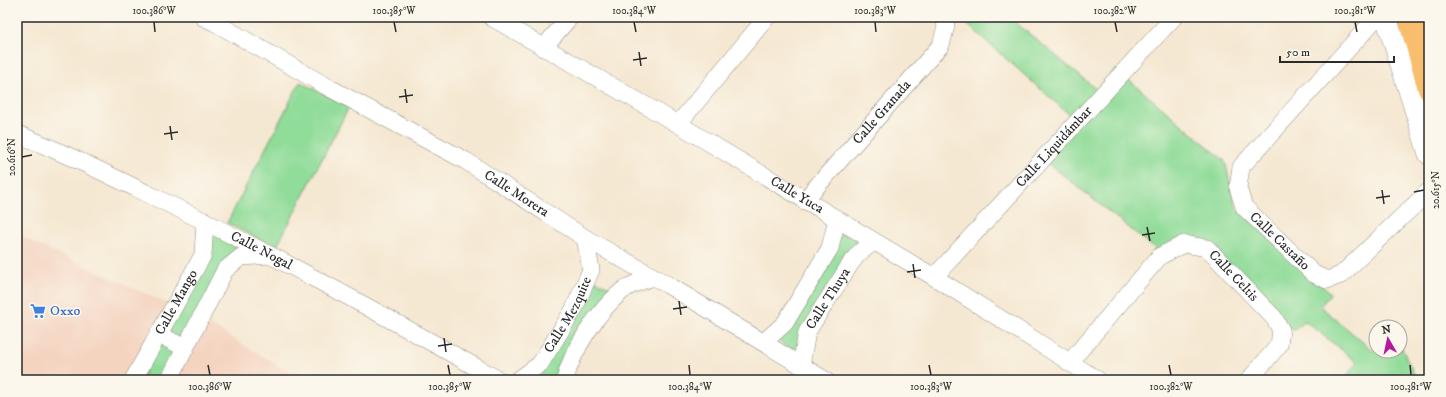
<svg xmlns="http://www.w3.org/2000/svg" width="1446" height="397" viewBox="0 0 1446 397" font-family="'IM FELL DW Pica',serif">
  <rect width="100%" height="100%" fill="#fbf7ec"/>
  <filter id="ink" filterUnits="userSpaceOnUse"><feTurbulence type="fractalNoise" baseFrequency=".025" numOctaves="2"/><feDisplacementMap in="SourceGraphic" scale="8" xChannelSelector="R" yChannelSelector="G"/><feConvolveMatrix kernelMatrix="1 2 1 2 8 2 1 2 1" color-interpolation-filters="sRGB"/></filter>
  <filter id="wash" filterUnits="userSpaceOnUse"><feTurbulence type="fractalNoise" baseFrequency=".012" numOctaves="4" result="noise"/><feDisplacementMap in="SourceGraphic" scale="16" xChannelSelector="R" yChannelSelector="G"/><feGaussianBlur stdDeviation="0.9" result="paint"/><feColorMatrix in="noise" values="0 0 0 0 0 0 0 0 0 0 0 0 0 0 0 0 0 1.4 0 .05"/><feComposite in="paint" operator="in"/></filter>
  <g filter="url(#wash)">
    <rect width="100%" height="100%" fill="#f5e8d2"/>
    <polygon fill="#f4d3bf" points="17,235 168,304 217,329 303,380 17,380"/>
    <g fill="#90dc99" stroke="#5e8462">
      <polygon points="959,17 1009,17 1097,90 1116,69 1225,161 1236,208 1331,294 1320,306 1372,350 1376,345 1376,351 1400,351 1400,344 1417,380 1344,380 1357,362 1305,321 1293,331 1208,247 1158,251 1038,155 1072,117"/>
      <polygon points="300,82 349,107 276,248 227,223"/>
      <polygon points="212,233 240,250 163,380 141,380"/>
      <polygon points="842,233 863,244 798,358 778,339"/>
      <polygon points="594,280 616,290 560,380 527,380"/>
    </g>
  </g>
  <g filter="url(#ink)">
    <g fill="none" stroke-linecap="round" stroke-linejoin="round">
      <defs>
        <g id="minor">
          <path id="s1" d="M203,17l11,5 112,64 140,75 119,77 83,47 157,95"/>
          <path id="s2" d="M491,17l187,107 256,153 164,103"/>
          <path id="s3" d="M1377,17l-136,150 -3,21 6,19 70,67 13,6 14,-5 88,-84"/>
          <polyline points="543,48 570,17"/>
          <polyline points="678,124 767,17"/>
          <path id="s4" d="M17,134c44,17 86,38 129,59 120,57 237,122 353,187"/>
          <path id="s5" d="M804,201l137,-156 5,-19 -2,-9"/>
          <path id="s6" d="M934,277l240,-260"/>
          <polyline points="158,334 185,348"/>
          <polyline points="764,342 785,323 830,248 837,219"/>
          <path id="s7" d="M1069,363l91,-107 24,-12 23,4 67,70 7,12 -2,15 -30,35"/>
          <path id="s8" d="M801,366l6,-34 44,-69 7,-9 15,-12"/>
          <path id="s9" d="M133,380l70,-125 2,-34"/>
          <polyline points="169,380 225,270 241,257 270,255"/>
          <path id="s10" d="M518,380l22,-16 34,-55 17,-39 -6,-32"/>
          <path d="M565,380c7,-30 33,-69 57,-89 8,-7 21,-10 31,-14"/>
        </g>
        <polyline id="tertiary" points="1386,17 1429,154"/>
        <g id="trunk">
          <polyline points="1409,17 1429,89"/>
          <polyline points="1424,17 1429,28"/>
        </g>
      </defs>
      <use href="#minor" stroke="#908a7e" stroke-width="18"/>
      <use href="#tertiary" stroke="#908a7e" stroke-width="22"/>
      <use href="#trunk" stroke="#908a7e" stroke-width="24"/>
      <use href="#minor" stroke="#fff" stroke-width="17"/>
      <use href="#tertiary" stroke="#fff" stroke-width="21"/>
      <use href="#trunk" stroke="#f9be6d" stroke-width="22"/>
    </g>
  </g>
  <path fill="none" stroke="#2b2b2b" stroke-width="1.5" d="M154,22l1,10M394,22l2,10M634,22l2,10M875,22l1,10M1115,22l2,10M1355,22l2,10M639,52l2,14M633,60l14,-2M405,89l2,14M399,97l14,-2M170,126l2,14M164,134l14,-2M22,157l10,-2M1382,190l2,14M1414,192l10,-2M1376,198l14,-2M1147,227l3,14M1142,235l13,-2M913,264l2,14M907,272l14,-2M679,301l2,14M673,309l14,-2M444,338l2,14M438,346l14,-2M208,365l2,10M448,365l2,10M689,365l1,10M929,365l2,10M1169,365l2,10M1410,365l1,10"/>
  <defs>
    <symbol id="supermarket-bare" viewBox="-9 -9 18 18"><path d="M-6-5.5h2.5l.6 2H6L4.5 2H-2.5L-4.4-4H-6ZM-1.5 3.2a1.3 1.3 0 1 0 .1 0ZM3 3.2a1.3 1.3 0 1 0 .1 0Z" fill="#3f7fe0" stroke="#fbf7ec" stroke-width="2.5" paint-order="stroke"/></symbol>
  </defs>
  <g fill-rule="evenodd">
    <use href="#supermarket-bare" x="27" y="300" width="22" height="22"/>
  </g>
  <g text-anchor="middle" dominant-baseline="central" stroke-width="3" stroke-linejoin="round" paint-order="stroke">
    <g font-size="14" fill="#2b2b2b" stroke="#fbf7ec">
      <text stroke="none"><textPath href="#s5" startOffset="118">Calle Granada</textPath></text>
      <text stroke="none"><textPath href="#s6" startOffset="177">Calle Liquidámbar</textPath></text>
      <text stroke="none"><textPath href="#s1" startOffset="360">Calle Morera</textPath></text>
      <text stroke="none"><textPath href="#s2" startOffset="354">Calle Yuca</textPath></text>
      <text stroke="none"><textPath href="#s3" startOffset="293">Calle Castaño</textPath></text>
      <text stroke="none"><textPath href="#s4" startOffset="271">Calle Nogal</textPath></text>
      <text stroke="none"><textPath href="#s7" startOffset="229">Calle Celtis</textPath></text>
      <text stroke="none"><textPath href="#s8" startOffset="74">Calle Thuya</textPath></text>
      <text stroke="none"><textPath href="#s9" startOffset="89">Calle Mango</textPath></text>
      <text stroke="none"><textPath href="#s10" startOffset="84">Calle Mezquite</textPath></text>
    </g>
    <g font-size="14" fill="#366cbe" stroke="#fbf7ec" text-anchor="start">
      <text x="50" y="311">Oxxo</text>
    </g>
  </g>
  <rect width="1446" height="397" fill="none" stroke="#fbf7ec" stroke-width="44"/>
  <g transform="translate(1388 339) rotate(351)"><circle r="19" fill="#fbf7ec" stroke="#a8a59f"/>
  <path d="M0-3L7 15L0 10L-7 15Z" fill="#b5179e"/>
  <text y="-6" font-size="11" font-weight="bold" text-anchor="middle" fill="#2b2b2b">N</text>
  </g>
  <path d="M1280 56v6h114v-6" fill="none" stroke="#2b2b2b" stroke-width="2"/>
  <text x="1286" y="56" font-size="12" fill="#2b2b2b" stroke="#fbf7ec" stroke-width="3" paint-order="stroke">50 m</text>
  <rect x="22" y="22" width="1402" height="353" fill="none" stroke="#2b2b2b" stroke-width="1.5"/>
  <g font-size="10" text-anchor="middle" fill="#2b2b2b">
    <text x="154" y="14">100.386°W</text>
    <text x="394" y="14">100.385°W</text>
    <text x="634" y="14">100.384°W</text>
    <text x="875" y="14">100.383°W</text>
    <text x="1115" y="14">100.382°W</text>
    <text x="1355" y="14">100.381°W</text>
    <text transform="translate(11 157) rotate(-90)" y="4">20.616°N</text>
    <text transform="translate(1435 190) rotate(-90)" y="4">20.615°N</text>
    <text x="210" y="390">100.386°W</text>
    <text x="450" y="390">100.385°W</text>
    <text x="690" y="390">100.384°W</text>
    <text x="931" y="390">100.383°W</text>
    <text x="1171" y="390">100.382°W</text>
    <text x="1411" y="390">100.381°W</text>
  </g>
</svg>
